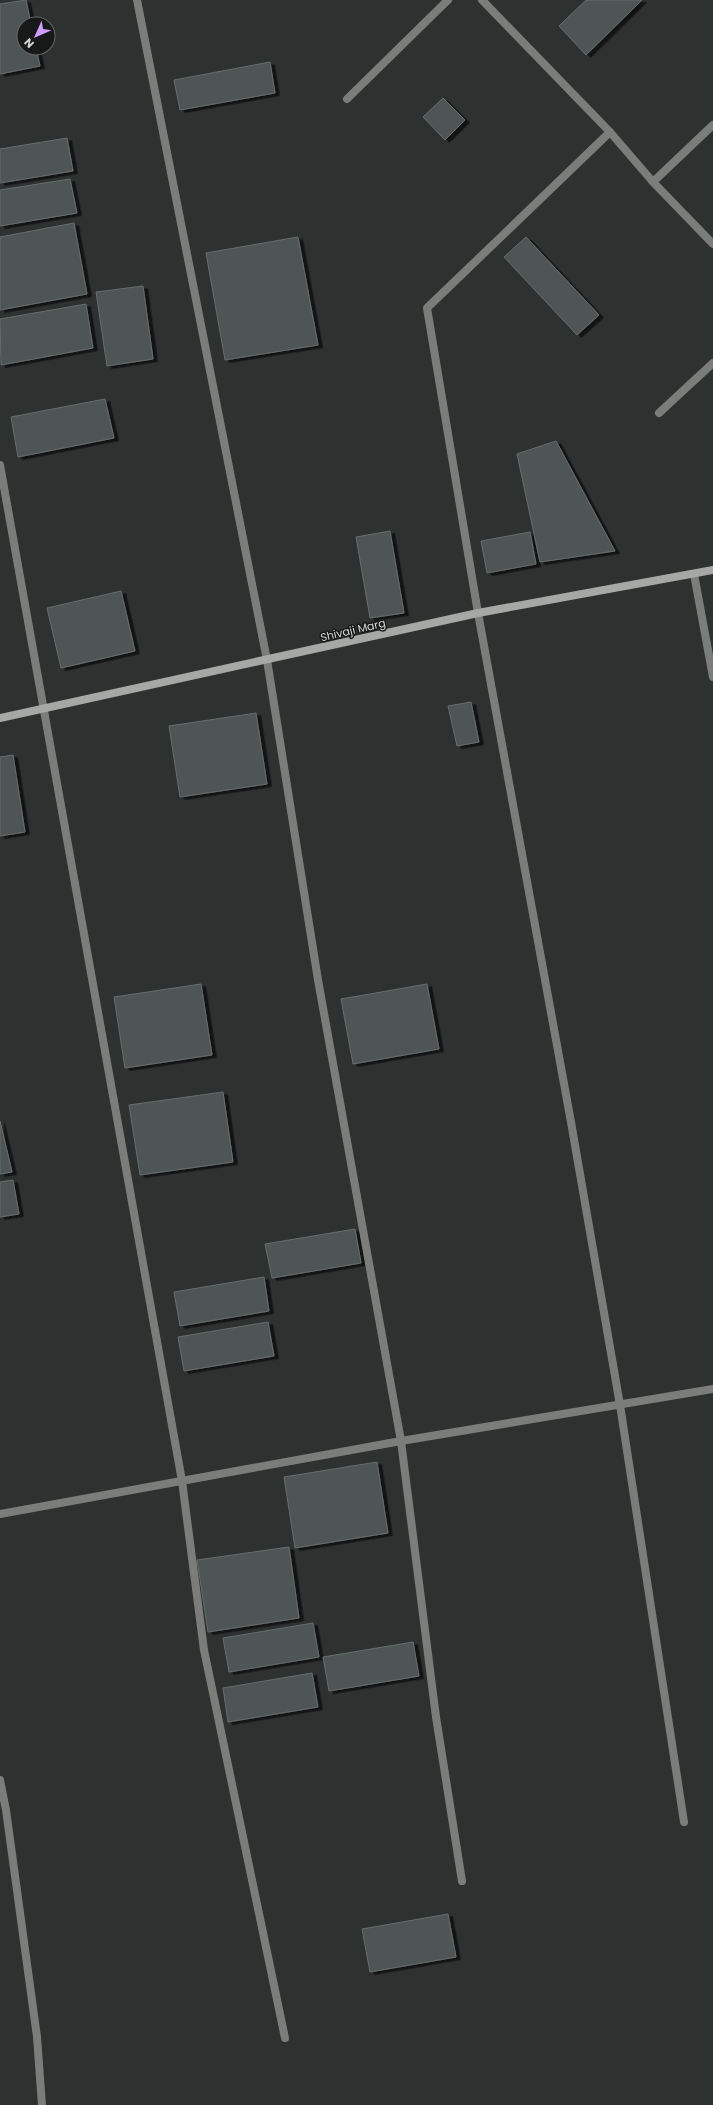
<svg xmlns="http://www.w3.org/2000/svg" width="713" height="2105" viewBox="0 0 713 2105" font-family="Poppins,sans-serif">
  <defs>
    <filter id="shadow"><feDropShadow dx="4.5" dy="2.5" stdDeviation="0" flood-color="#0009"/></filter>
  </defs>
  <rect width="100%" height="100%" fill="#2d3230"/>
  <g fill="#4f5555" stroke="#676d6d" filter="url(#shadow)">
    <polygon points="26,0 31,24 24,24 24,48 36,48 40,66 0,74 0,4"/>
    <polygon points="586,0 642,0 586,55 559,26"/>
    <polygon points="270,62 275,93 180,110 174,80"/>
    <polygon points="443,98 465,120 445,140 423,117"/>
    <polygon points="67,138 73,171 0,183 0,149"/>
    <polygon points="70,179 77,213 0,226 0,190"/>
    <polygon points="74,223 87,294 0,310 0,237"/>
    <polygon points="298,237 318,345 225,360 206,253"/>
    <polygon points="526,237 599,315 577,335 504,257"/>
    <polygon points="143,286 153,359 107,366 96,292"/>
    <polygon points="86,304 93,348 1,365 0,319"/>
    <polygon points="105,399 114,438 18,457 11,417"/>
    <polygon points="556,441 615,551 540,562 517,454"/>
    <polygon points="390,531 404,613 370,618 356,537"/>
    <polygon points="530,532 536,564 487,573 481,541"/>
    <polygon points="121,591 135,651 61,668 47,608"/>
    <polygon points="471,702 479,742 457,746 448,706"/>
    <polygon points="256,713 267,784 180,797 169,726"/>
    <polygon points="13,755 25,832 0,836 0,757"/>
    <polygon points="201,984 212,1055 125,1068 114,997"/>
    <polygon points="427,984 439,1049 353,1064 341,999"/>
    <polygon points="223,1092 233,1162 140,1175 129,1105"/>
    <polygon points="0,1121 12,1172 0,1174"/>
    <polygon points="13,1180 19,1214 0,1217 0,1182"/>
    <polygon points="355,1229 361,1263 272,1278 265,1244"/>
    <polygon points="264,1277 269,1311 180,1326 174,1292"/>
    <polygon points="268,1322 274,1356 184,1371 178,1337"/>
    <polygon points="377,1462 388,1533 295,1548 284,1477"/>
    <polygon points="289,1547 299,1618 208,1632 197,1560"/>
    <polygon points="313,1623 319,1657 229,1672 223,1638"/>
    <polygon points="413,1642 419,1676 329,1691 323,1657"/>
    <polygon points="312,1673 318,1707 228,1722 223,1688"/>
    <polygon points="448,1914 456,1957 370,1972 362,1929"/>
  </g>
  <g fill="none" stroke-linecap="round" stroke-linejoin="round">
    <g stroke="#7b7d7b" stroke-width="8">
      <polyline points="137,0 267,660 318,980 401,1441 436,1717 462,1881"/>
      <polyline points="482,0 610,132 653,182 713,244"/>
      <polyline points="347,99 448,0"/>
      <polyline points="610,132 427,308 478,613 571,1122 620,1405 684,1822"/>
      <polyline points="653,182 713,125"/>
      <polyline points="659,413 713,363"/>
      <polyline points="0,465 182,1481 204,1650 285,2038"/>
      <polyline points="694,574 713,677"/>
      <polyline points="0,1514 401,1441 713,1389"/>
      <polyline points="0,1780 6,1810 37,2037 42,2105"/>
    </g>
    <polyline stroke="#a5a8a5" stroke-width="8" points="0,718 478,613 713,570"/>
  </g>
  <g text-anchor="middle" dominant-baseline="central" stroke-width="3" stroke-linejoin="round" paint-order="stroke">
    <g font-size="11" fill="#d6d9d8" stroke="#171918">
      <text transform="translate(353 630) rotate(-13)">Shivaji Marg</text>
    </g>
  </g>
  <g transform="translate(36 36) rotate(225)"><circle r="19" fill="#171918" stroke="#636665"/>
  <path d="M0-3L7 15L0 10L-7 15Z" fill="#d19dfe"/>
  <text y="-6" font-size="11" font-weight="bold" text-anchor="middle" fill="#d6d9d8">N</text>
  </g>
</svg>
